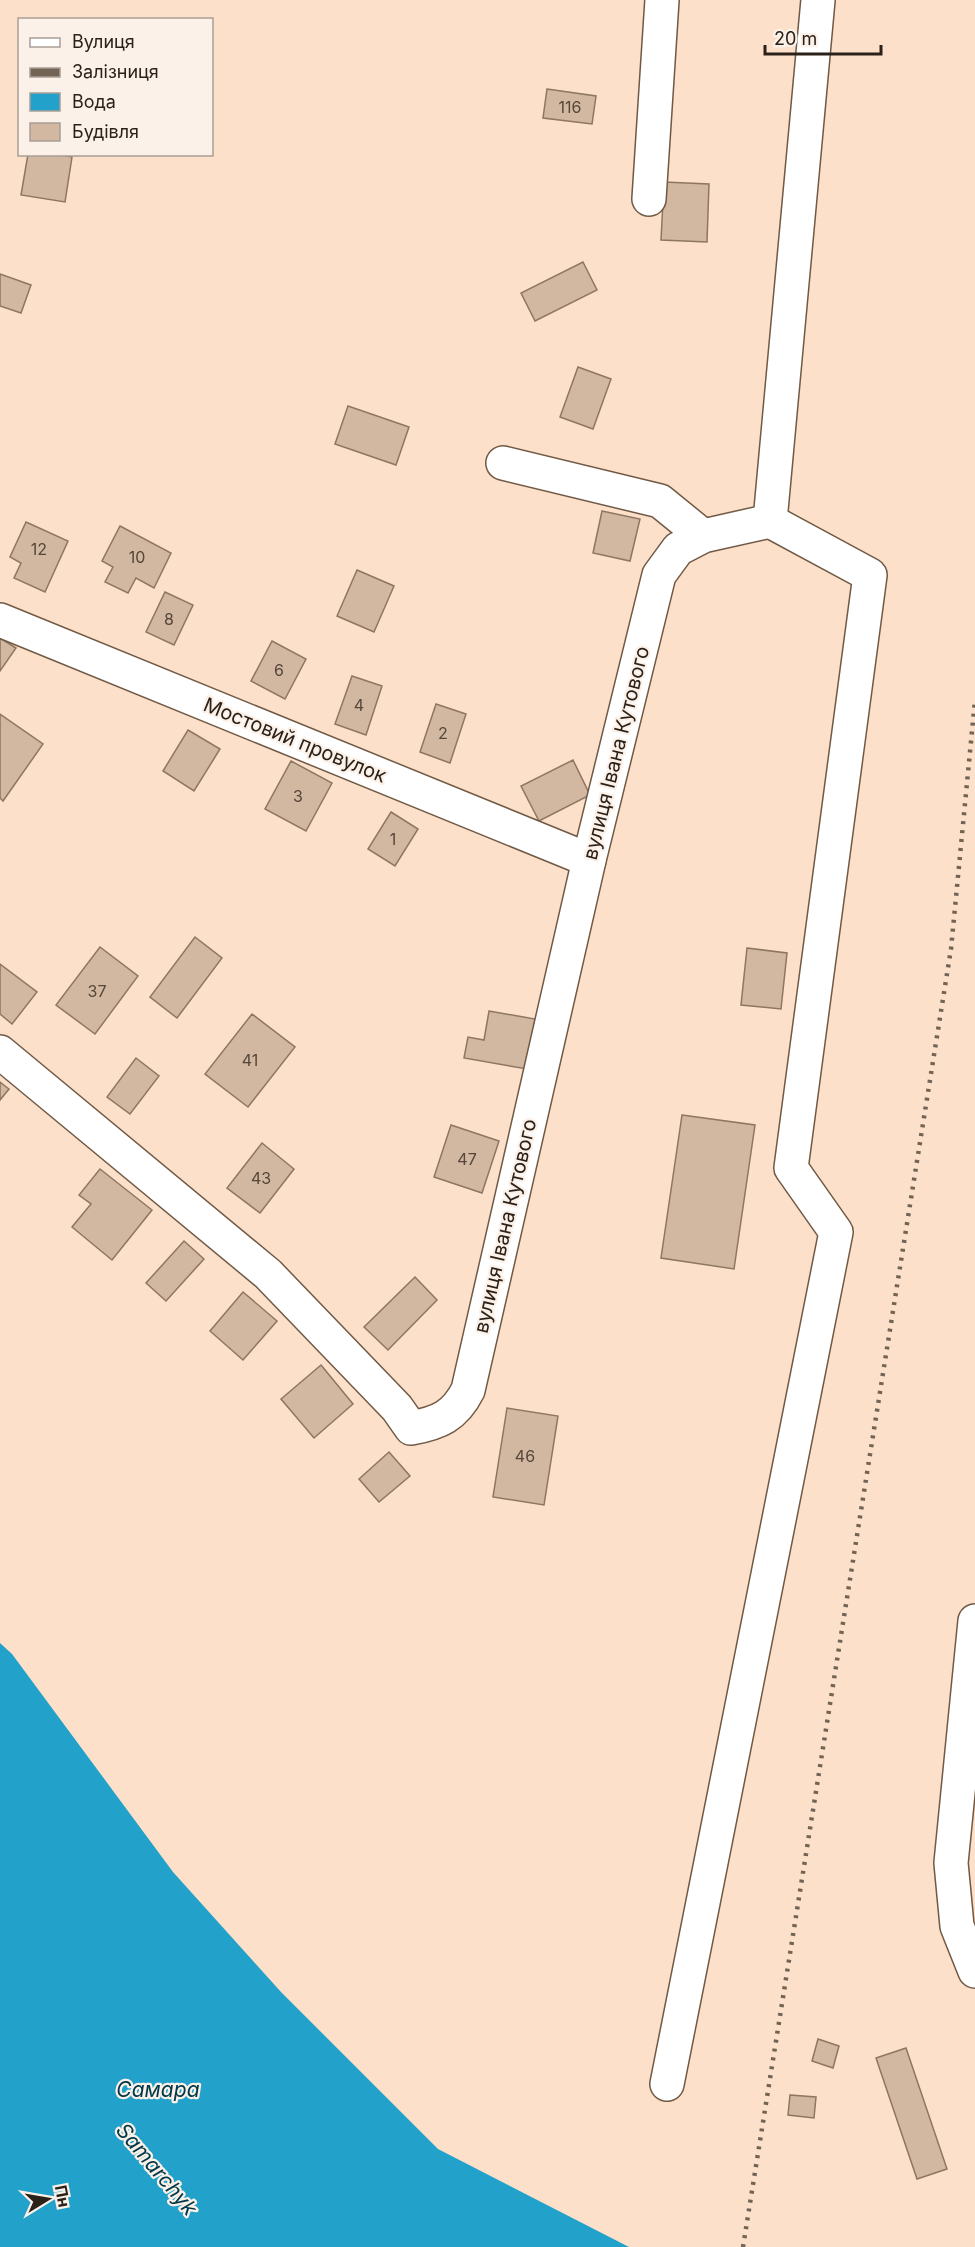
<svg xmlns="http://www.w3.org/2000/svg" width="975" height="2247" viewBox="0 0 975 2247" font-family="Inter,sans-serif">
  <rect width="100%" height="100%" fill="#fce0c9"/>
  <polygon fill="#22a2cb" points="0,1643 12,1654 173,1872 281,1992 438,2149 629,2247 0,2247"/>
  <g fill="#d2b7a1" stroke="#8e7661" stroke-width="1.5">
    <polygon points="547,89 596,96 592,124 543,118"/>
    <polygon points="28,154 56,154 72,157 65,202 21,195"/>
    <polygon points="664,182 709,184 707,242 661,240"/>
    <polygon points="583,262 597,290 535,321 521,293"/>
    <polygon points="0,274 31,285 21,313 0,306"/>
    <polygon points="578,367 611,379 593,429 560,417"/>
    <polygon points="348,406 409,427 396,465 335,444"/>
    <polygon points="602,511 640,519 630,561 593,553"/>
    <polygon points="26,522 68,541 45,592 14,578 21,563 10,557"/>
    <polygon points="120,526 171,553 154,588 136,578 128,593 105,582 113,567 102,561"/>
    <polygon points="357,570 394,586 374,632 337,616"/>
    <polygon points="165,592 193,605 174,645 146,632"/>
    <polygon points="0,638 16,648 0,671"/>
    <polygon points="272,641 306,659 285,699 251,681"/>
    <polygon points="352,676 382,686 366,735 335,724"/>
    <polygon points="436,704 466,714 450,763 420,752"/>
    <polygon points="0,714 43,744 3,801 0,798"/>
    <polygon points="188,730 220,749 194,791 163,771"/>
    <polygon points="573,760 590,795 539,821 521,786"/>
    <polygon points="291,761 332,783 306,831 265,809"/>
    <polygon points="391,812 418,829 395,866 368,849"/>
    <polygon points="195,937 222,958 177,1018 150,997"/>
    <polygon points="100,947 138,976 95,1034 56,1005"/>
    <polygon points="747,948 787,953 781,1009 741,1005"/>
    <polygon points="0,964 37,992 12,1024 0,1014"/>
    <polygon points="489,1011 535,1019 527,1069 464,1058 468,1037 484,1040"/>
    <polygon points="252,1014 295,1047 248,1107 205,1074"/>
    <polygon points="136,1058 159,1076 130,1114 107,1097"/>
    <polygon points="0,1082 9,1089 0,1100"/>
    <polygon points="682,1115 755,1125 734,1269 661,1258"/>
    <polygon points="451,1125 499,1141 482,1193 434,1177"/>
    <polygon points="262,1143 294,1169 260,1213 227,1188"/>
    <polygon points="100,1169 152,1210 112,1260 72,1227 91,1204 79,1195"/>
    <polygon points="184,1241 204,1259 166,1301 146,1283"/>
    <polygon points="415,1277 437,1300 388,1350 364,1327"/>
    <polygon points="243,1292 277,1321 243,1360 210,1331"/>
    <polygon points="321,1365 353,1404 314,1438 281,1399"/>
    <polygon points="507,1408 558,1416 544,1505 493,1497"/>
    <polygon points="389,1452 410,1476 379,1502 359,1479"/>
    <polygon points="818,2039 839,2046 833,2068 812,2061"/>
    <polygon points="906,2048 947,2169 917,2179 876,2058"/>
    <polygon points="790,2095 816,2097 814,2118 788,2115"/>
  </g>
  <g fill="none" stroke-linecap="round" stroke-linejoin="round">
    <defs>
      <g id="minor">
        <polyline points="649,199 662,0"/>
        <polyline points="503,463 660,501 703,536"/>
        <polyline points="0,620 589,860"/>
        <path d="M0,1052l268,222 129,134 14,20c28,-5 44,-12 57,-38l121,-530 70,-285 19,-26 25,-13 67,-15"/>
        <polyline points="975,1621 951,1863 957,1926 975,1971"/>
        <polyline points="667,2084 836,1232 791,1168 870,575 770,521 818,0"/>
      </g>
    </defs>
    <use href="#minor" stroke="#705945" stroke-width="36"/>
    <use href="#minor" stroke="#fff" stroke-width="33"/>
    <polyline stroke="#736355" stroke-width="4.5" stroke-dasharray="3 6" stroke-linecap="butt" points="743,2247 951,949 975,700"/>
  </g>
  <g text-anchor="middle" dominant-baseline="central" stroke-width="4.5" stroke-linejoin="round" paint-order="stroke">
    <g font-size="16" fill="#55463a">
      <text x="570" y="107">116</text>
      <text x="39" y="549">12</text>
      <text x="137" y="557">10</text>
      <text x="169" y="619">8</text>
      <text x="279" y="670">6</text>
      <text x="359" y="705">4</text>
      <text x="443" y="733">2</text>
      <text x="298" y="796">3</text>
      <text x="393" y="839">1</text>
      <text x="97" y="991">37</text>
      <text x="250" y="1060">41</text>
      <text x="467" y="1159">47</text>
      <text x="261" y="1178">43</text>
      <text x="525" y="1456">46</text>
    </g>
    <g font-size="20" fill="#2b2118" stroke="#fcf1e8">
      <text transform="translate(295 740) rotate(22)">Мостовий провулок</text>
      <text transform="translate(616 753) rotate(-76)">вулиця Івана Кутового</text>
      <text transform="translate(505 1226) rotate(-77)">вулиця Івана Кутового</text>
    </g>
    <g font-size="21" font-style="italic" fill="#013849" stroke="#fcf1e8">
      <text x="158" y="2089">Самара</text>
      <text transform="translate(157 2169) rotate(50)">Samarchyk</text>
    </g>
  </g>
  <rect x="18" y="18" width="195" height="138" fill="#fcf1e8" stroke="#a89e95" stroke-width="1.5"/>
  <rect x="30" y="38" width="30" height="9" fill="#ffffff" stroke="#a89e95" stroke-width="1.5"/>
  <text x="72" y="48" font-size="18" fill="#2b2118">Вулиця</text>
  <rect x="30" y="68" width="30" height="9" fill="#736355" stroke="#a89e95" stroke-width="1.5"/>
  <text x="72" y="78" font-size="18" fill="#2b2118">Залізниця</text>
  <rect x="30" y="93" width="30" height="18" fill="#22a2cb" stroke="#a89e95" stroke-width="1.5"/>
  <text x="72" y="108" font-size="18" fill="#2b2118">Вода</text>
  <rect x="30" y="123" width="30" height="18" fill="#d2b7a1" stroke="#a89e95" stroke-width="1.5"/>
  <text x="72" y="138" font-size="18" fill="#2b2118">Будівля</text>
  <g transform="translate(48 2199) rotate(79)" stroke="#fcf1e8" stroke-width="4.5" paint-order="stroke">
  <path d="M0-4.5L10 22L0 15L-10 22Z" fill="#2b2118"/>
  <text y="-9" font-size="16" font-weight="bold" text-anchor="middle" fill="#2b2118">Пн</text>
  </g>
  <path d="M765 45v9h116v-9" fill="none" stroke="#2b2118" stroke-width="3"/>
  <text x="774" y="45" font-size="18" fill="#2b2118" stroke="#fcf1e8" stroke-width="4.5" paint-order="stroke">20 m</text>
</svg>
